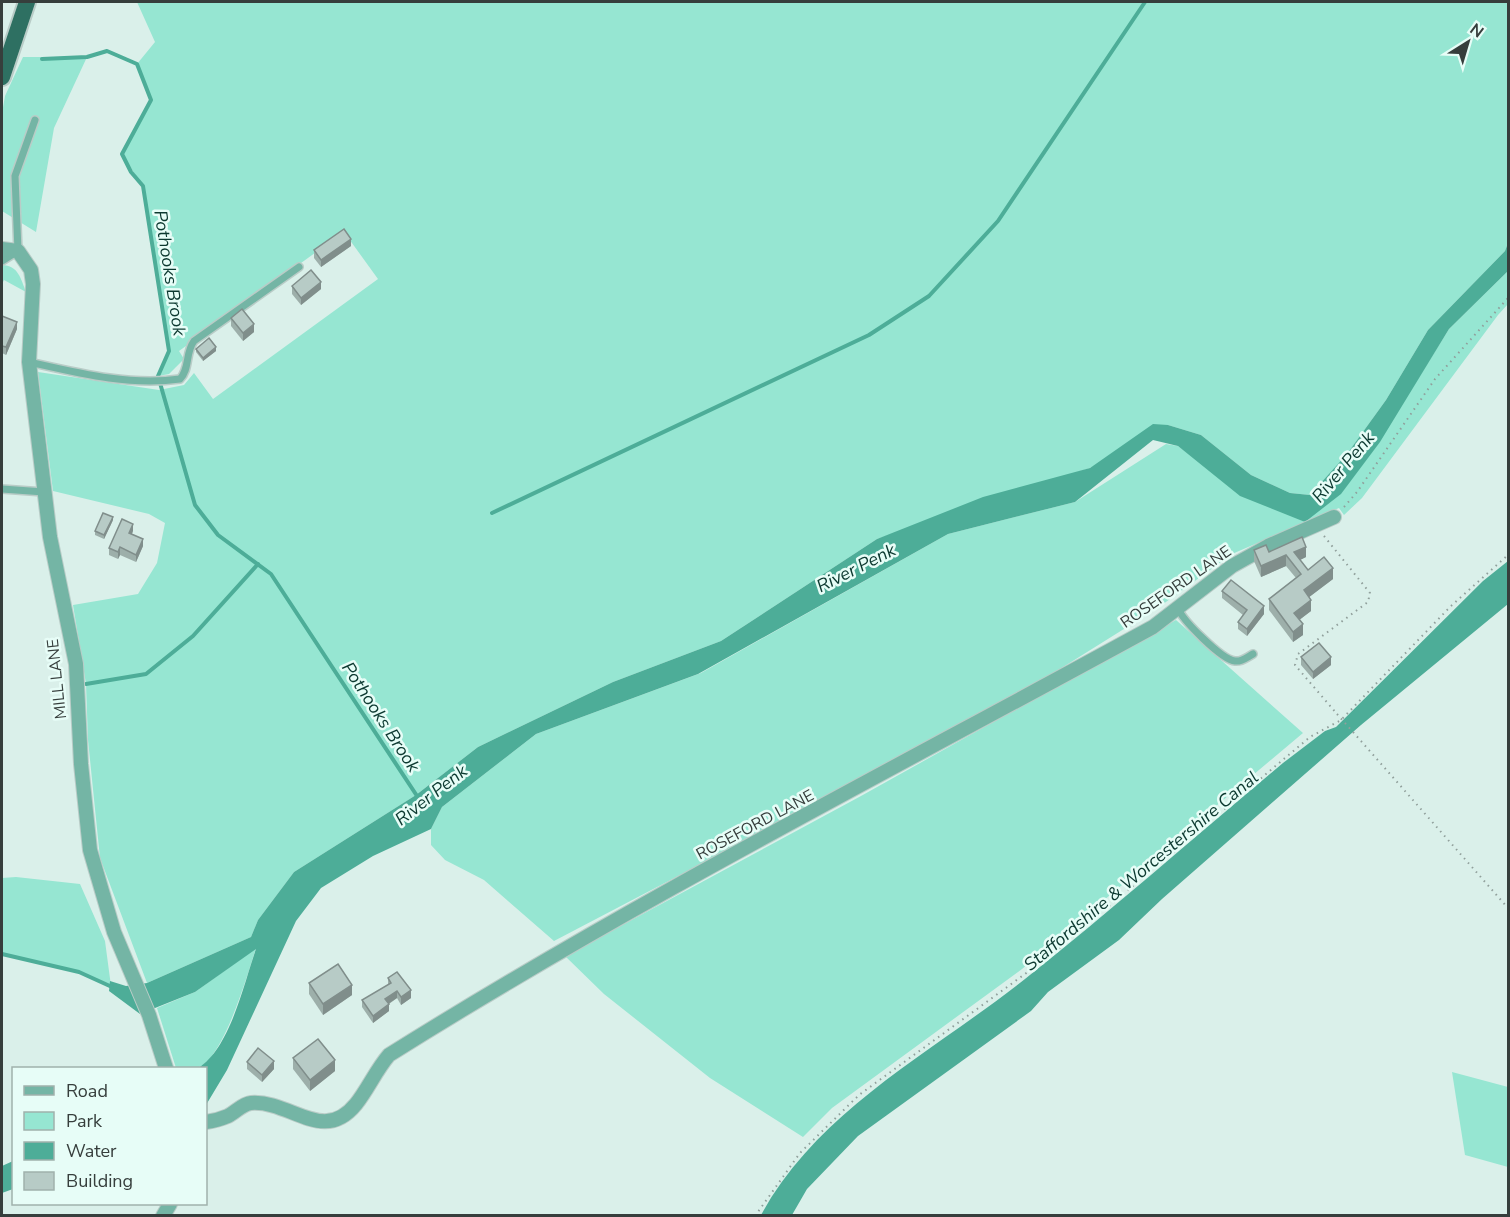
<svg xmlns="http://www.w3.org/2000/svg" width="1510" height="1217" viewBox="0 0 1510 1217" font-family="'Nunito Sans',sans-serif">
  <rect width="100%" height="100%" fill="#daf0ea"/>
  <g fill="#96e6d2">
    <polygon points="137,2 1508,2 1508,243 1505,251 1428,330 1386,400 1345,457 1310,495 1290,493 1251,475 1201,435 1168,425 1090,468 877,539 721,641 613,682 478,747 416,795 294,872 258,920 251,937 147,983 100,858 88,740 86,684 73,605 138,594 157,563 165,523 149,514 53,491 38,372 159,390 184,385 194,373 213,399 378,279 344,232 179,351 184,359 169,374 158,376 169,351 143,187 122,154 151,100 137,64 155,42"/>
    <polygon points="23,57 87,57 54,128 36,232 2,211 2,113 5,96"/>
    <path d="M2,265c16,0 19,14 24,27l-22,-12 -2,4z"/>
    <polygon points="1508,271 1508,304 1498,315 1362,498 1344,515 1339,508 1232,554 1159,607 1052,674 884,768 554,941 484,880 445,860 431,845 431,829 442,807 536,734 701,673 948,534 1075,502 1166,444 1178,446 1209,469 1305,522 1409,393 1449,329"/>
    <polygon points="1176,620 1303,733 1022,969 832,1108 803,1137 710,1078 604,994 565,956 861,796"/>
    <polygon points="16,877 80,884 105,941 111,986 79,972 2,954 2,878"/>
    <path d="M256,948c-8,25 -32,109 -57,119 -6,3 -16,1 -23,1l-19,-60 38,-16z"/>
    <polygon points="1452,1072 1508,1087 1508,1167 1465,1155"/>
  </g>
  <g fill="#4dad98">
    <path d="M1508,243v28l-59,58 -69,113 -39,52 -36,28 -65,-26 -62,-50 -25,-6 -78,62 -127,32 -250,140 -162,60 -94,73 -11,22 -58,27 -52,32 -25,33 -69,149 -21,35v-37h-8c32,-19 46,-85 58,-119l-61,43 -55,22 -31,-23 1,-10 16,5 21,-3 104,-46 7,-17 36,-48 122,-77 62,-48 135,-65 108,-41 156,-102 106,-42 107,-29 63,-44 15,1 33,10 50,40 39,18 20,2 37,-41 39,-54 42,-70 77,-79z"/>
    <path d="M1508,561v43l-147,121 -199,174 -43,41 -71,52 -17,19 -173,125 -51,53 -15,26h-31c58,-106 172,-163 264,-236 88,-70 172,-144 258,-216l42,-32 11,-4 147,-146z"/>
    <polygon points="13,1161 13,1189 2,1193 2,1166"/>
  </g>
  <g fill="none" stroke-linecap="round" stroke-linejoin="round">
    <g stroke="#4dad98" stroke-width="4">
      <polyline points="42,59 87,57 107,51 137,64 151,100 122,154 131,172 143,186 169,351 158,376 195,505 218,535 271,574 419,799"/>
      <polyline points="492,513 869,335 929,296 998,221 1145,2"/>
      <polyline points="86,684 146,674 193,636 258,564"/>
      <polyline points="2,954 79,972 112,987"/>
    </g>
    <defs>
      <g id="service">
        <polyline points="2,261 18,251 15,176 35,120"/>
        <path d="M29,362c49,11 100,24 151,17 10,-10 5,-26 14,-38l105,-74"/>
        <polyline points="2,489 44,492"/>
        <path d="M1178,608c4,12 44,52 57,53 7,1 12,-4 18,-7"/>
      </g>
      <g id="minor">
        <polyline points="2,249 18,251 31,270 33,284 29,362 50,537 76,664 81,764 90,850 114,932 149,1015 166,1068"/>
        <path d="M206,1122c7,-1 15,-3 22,-6 8,-4 14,-12 23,-13 40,-3 72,42 105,1 12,-15 20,-34 33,-49 247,-155 508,-288 764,-428l79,-61 36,-20 66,-29"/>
        <polyline points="163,1216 170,1204"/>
      </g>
      <polyline id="trunk" points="2,77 27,2"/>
    </defs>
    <use href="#service" stroke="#b9ccc7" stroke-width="10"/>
    <use href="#minor" stroke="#b9ccc7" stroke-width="16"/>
    <use href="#trunk" stroke="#b9ccc7" stroke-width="20"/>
    <g stroke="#909f9b" stroke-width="2" stroke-dasharray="1.5 4.5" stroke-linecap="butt">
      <polyline points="1344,507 1357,492 1435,379 1508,298"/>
      <polyline points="1324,536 1370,593 1368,602 1298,654 1295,665 1337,714"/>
      <polyline points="1353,732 1508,908"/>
      <polyline points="755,1216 800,1153 859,1095 1051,955 1310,737 1341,720 1450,607 1508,555"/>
    </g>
    <use href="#service" stroke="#74b5a5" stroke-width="7"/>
    <use href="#minor" stroke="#74b5a5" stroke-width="14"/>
    <use href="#trunk" stroke="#2e7062" stroke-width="16"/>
    <polyline stroke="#909f9b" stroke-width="2" stroke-dasharray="1.5 4.5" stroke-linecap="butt" points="1337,714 1353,732"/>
  </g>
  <g fill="#9dafaa">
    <polygon points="351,246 321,267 314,258 314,250"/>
    <polygon points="292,286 321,289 301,305 292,294"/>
    <polygon points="2,316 17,329 6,355 2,353"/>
    <polygon points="231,318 254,332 243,341 231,326"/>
    <polygon points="196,349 216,351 203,361 196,352"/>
    <polygon points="113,520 104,539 95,535 95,531"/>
    <polygon points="133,531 132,534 143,546 136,562 120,555 118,559 109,555 109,548"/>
    <polygon points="1254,550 1306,557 1300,560 1308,570 1333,579 1309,597 1311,611 1299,620 1303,635 1293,642 1269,610 1269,599 1296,578 1286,566 1261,577 1254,561"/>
    <polygon points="1222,591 1264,614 1247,636 1238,629 1238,622 1243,615 1222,598"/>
    <polygon points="1301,657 1331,665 1313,679 1301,665"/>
    <polygon points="388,978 411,998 401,1005 397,998 389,1004 389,1011 373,1023 362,1007 362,1000 388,985"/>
    <polygon points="309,983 352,995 323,1015 309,994"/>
    <polygon points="293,1058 335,1071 310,1091 293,1069"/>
    <polygon points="247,1062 274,1069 262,1082 247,1069"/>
  </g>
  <g fill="#808e8b">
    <polygon points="351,239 351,246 321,267 321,260"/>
    <polygon points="321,282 321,289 301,305 301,298"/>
    <polygon points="17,322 17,329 6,355 6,347"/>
    <polygon points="254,324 254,332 243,341 243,333"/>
    <polygon points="216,347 216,351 203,361 203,358"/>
    <polygon points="113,517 113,520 104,539 104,535"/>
    <polygon points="133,524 133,531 129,540 129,533"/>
    <polygon points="143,539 143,546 136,562 136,555"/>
    <polygon points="120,547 120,555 118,559 118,552"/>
    <polygon points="1306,547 1306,557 1294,563 1294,552"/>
    <polygon points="1286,555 1286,566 1261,577 1261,566"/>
    <polygon points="1333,568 1333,579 1304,601 1304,590"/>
    <polygon points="1311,600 1311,611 1294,624 1294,613"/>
    <polygon points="1264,606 1264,614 1247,636 1247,629"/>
    <polygon points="1303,624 1303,635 1293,642 1293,632"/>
    <polygon points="1331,657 1331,665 1313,679 1313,672"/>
    <polygon points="352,985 352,995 323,1015 323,1004"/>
    <polygon points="411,990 411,998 401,1005 401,997"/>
    <polygon points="397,991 397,998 385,1006 385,999"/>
    <polygon points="389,1004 389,1011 373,1023 373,1016"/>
    <polygon points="335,1060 335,1071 310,1091 310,1080"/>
    <polygon points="274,1061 274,1069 262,1082 262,1075"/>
  </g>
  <g fill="#b7cbc6" stroke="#808e8b" stroke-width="1.5">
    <polygon points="344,229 351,239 321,260 314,250"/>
    <polygon points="311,270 321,282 301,298 292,286"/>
    <polygon points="242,309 254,324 243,333 231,318"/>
    <polygon points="2,316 17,322 6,347 2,346"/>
    <polygon points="209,338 216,347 203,358 196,349"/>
    <polygon points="103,513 113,517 104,535 95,531"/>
    <polygon points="122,519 133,524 129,533 143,539 136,555 120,547 118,552 109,548"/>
    <polygon points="1302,537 1306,547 1294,552 1308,570 1324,557 1333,568 1304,590 1311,600 1294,613 1303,624 1293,632 1269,599 1301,574 1286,555 1261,566 1254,550 1266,545 1269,552"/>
    <polygon points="1231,580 1264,606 1247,629 1238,622 1247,610 1222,591"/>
    <polygon points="1319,643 1331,657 1313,672 1301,657"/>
    <polygon points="338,964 352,985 323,1004 309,983"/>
    <polygon points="397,972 411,990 401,997 397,991 385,999 389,1004 373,1016 362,1000 391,983 388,978"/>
    <polygon points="318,1039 335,1060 310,1080 293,1058"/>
    <polygon points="258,1048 274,1061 262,1075 247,1062"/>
  </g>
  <g text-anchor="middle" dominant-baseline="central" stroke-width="5" stroke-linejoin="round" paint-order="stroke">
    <g font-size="16" fill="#363e3c" stroke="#e7fdf7">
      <text transform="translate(1176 587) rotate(-35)">ROSEFORD LANE</text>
      <text transform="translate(57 679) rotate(-96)">MILL LANE</text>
      <text transform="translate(755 825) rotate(-28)">ROSEFORD LANE</text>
    </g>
    <g font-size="18" font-style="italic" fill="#0c3930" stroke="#e7fdf7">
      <text transform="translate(170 273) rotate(81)">Pothooks Brook</text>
      <text transform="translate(1343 467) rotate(-50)">River Penk</text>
      <text transform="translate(856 568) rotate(-27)">River Penk</text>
      <text transform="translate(381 717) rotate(57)">Pothooks Brook</text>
      <text transform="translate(431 795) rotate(-38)">River Penk</text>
      <text transform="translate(1141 871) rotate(-40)">Staffordshire &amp; Worcestershire Canal</text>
    </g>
  </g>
  <rect width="1510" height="1217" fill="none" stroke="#363e3c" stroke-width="6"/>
  <rect x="12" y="1067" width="195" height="138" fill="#e7fdf7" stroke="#a0b1ac" stroke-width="1.5"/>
  <rect x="24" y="1086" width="30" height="9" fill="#74b5a5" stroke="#a0b1ac" stroke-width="1.5"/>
  <text x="66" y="1097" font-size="18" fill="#363e3c">Road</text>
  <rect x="24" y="1112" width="30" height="18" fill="#96e6d2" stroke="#a0b1ac" stroke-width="1.5"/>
  <text x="66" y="1127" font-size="18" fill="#363e3c">Park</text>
  <rect x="24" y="1142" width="30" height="18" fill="#4dad98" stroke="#a0b1ac" stroke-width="1.5"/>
  <text x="66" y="1157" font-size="18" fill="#363e3c">Water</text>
  <rect x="24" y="1172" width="30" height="18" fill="#b7cbc6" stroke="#a0b1ac" stroke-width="1.5"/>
  <text x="66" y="1187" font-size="18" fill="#363e3c">Building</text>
  <g transform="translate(1468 42) rotate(37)" stroke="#e7fdf7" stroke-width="4.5" paint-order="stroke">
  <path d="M0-4.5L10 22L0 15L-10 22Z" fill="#363e3c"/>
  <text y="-9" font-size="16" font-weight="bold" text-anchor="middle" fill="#363e3c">N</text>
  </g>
</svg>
